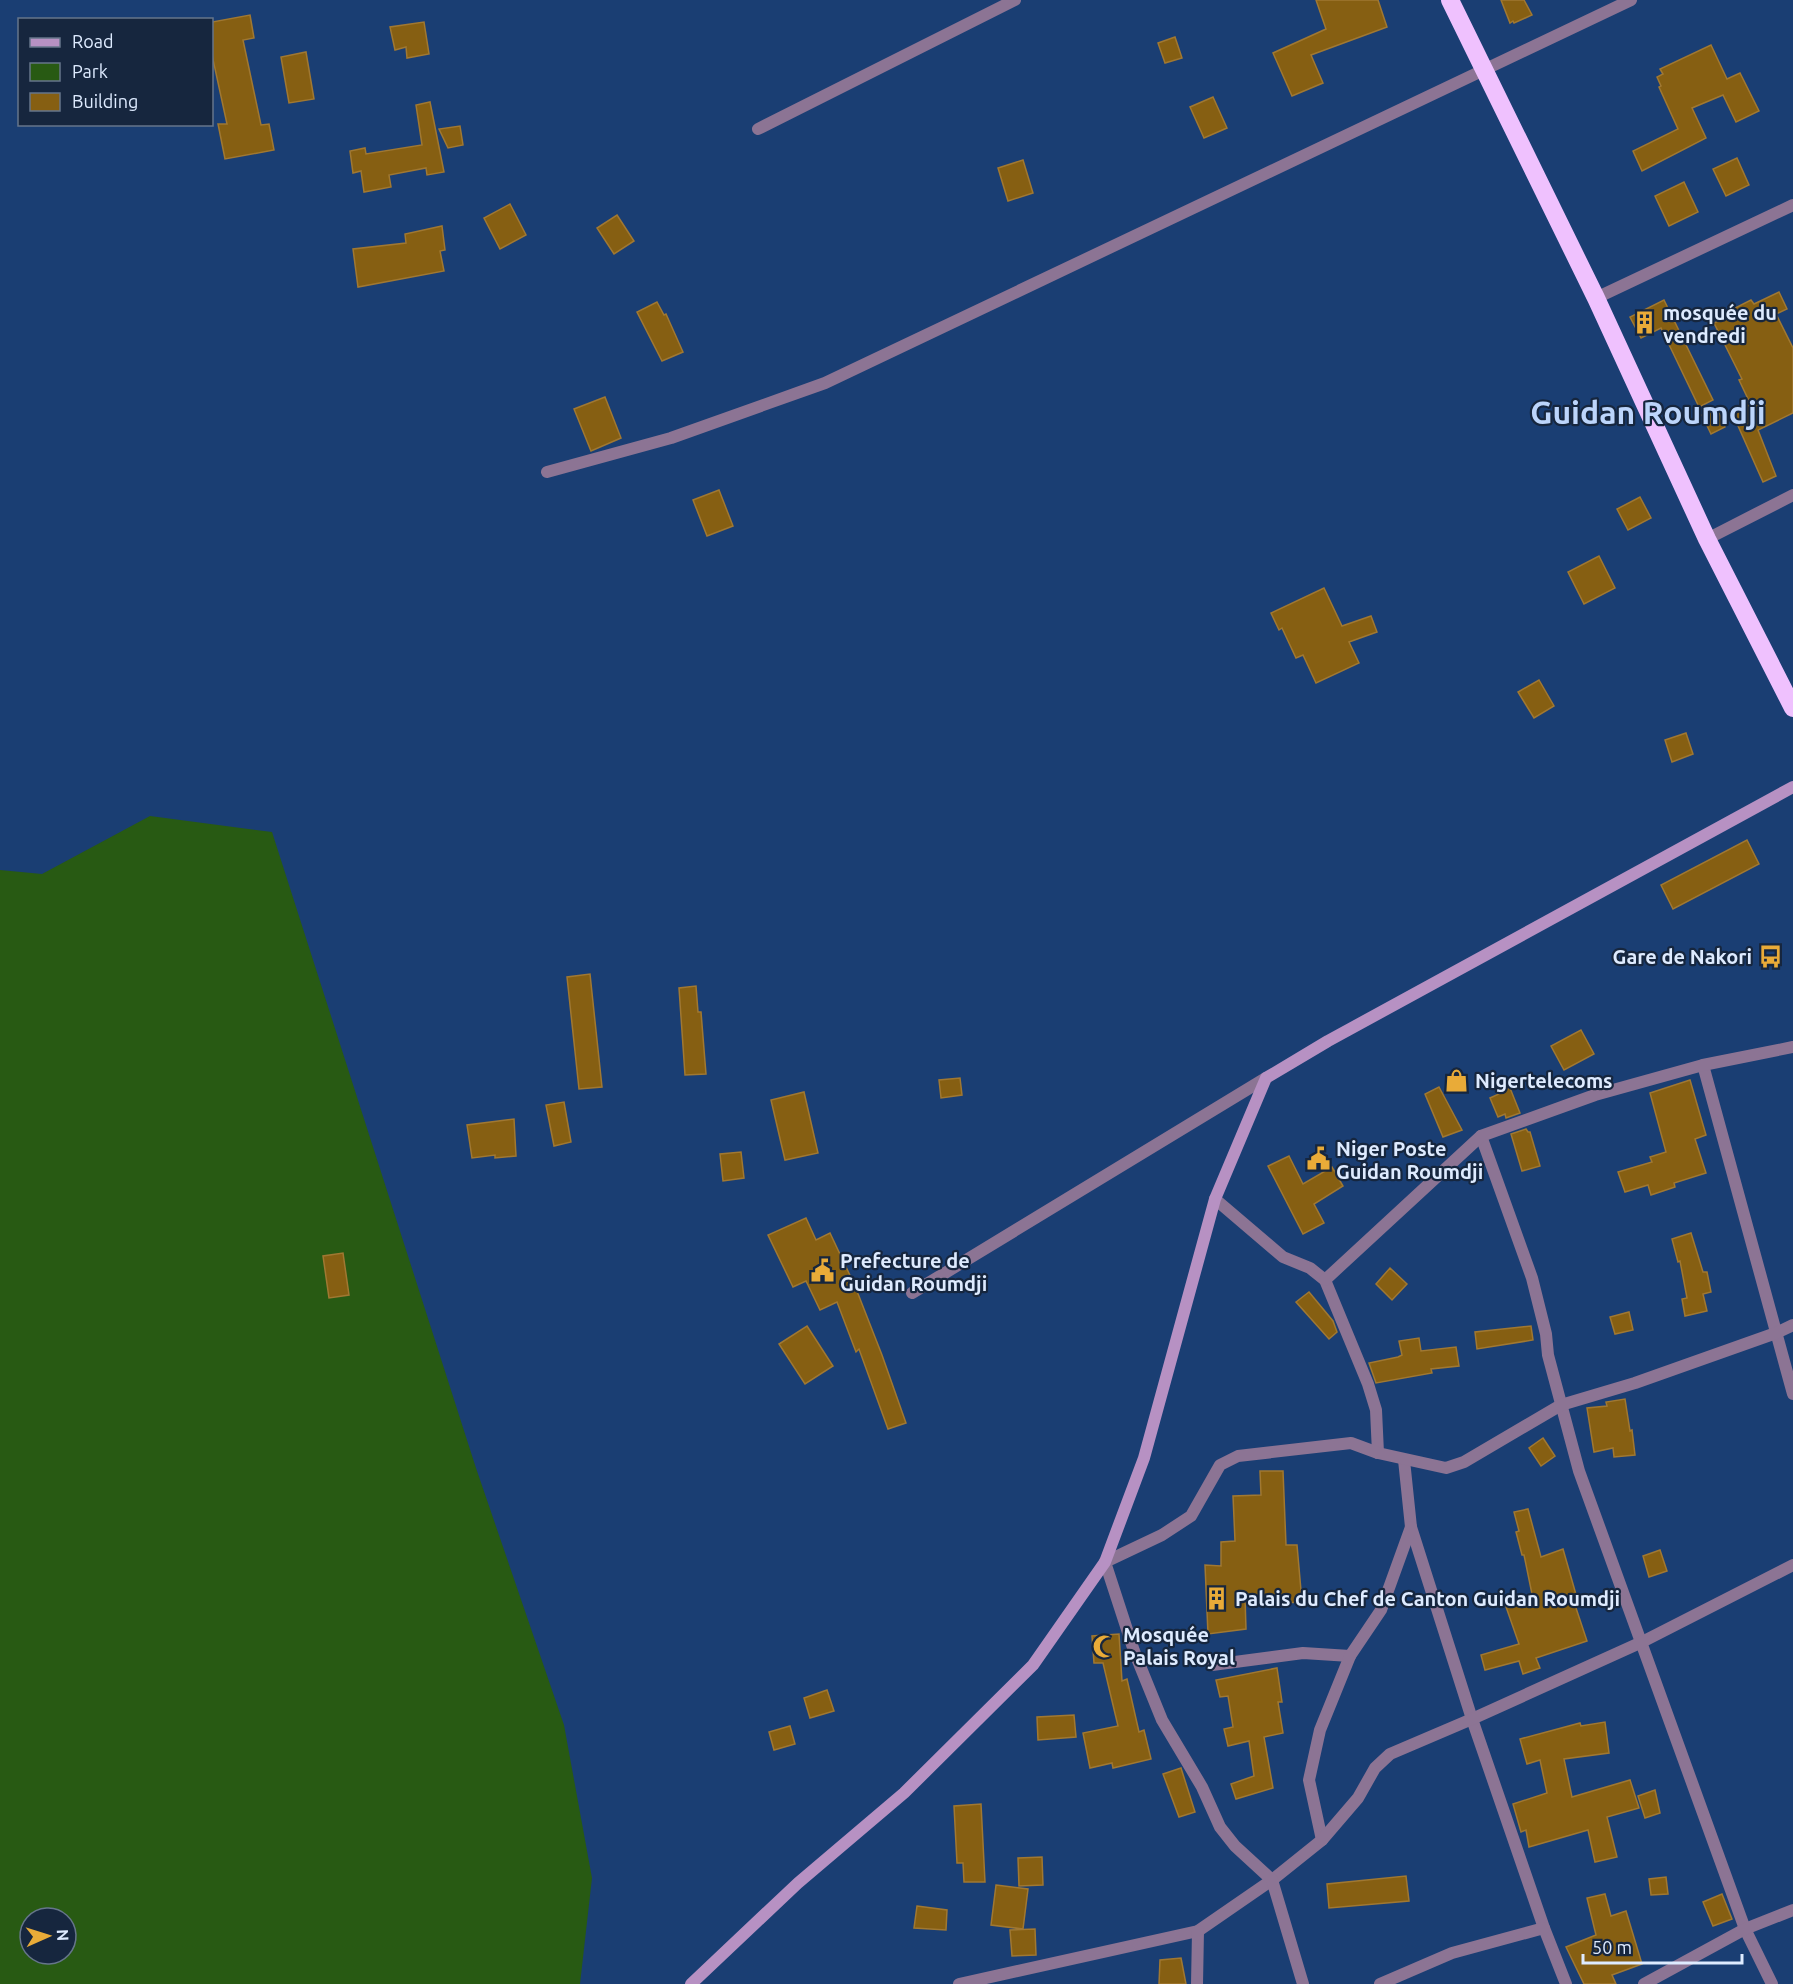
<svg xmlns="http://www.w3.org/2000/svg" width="1793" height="1984" viewBox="0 0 1793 1984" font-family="Ubuntu,sans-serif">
  <rect width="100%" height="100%" fill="#1a3e73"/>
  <path fill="#285a13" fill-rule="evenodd" d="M150,816l122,16 204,636 88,257 28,153 -12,106h-580v-1114l42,4zM30,1918h36v36h-36z"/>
  <g fill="#865f12" stroke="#a07832" stroke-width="1.5">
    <polygon points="1316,0 1378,0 1387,27 1311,55 1323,83 1292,96 1273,53 1326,29"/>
    <polygon points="1501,0 1524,0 1532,15 1514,23 1513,21 1510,23"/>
    <polygon points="250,15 254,38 243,40 261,125 269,124 274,150 225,159 218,124 227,124 212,55 212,22"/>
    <polygon points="424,22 429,54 407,58 406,47 395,50 390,27"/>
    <polygon points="1175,37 1182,58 1165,63 1158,43"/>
    <polygon points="1711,45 1727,79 1740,73 1759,111 1736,122 1723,95 1692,108 1706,138 1642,171 1633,151 1678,129 1659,87 1661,86 1657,77 1663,74 1660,69"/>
    <polygon points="306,52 314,99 289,103 281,57"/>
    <polygon points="1213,97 1227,128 1204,138 1190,107"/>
    <polygon points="430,102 444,172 427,175 426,168 389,175 391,187 364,192 361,171 353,173 350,151 365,148 366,154 422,145 416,105"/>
    <polygon points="460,126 463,145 448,148 439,129"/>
    <polygon points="1737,158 1749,185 1726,196 1713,169"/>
    <polygon points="1023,160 1033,193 1008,201 998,168"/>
    <polygon points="1684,182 1698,212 1669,226 1655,196"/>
    <polygon points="510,204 526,235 500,249 484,218"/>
    <polygon points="617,215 634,241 614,254 597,228"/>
    <polygon points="442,226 445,250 440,251 444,271 358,287 353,249 406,243 405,234"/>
    <polygon points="1779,292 1787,309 1776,314 1793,348 1793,413 1758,430 1776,476 1763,482 1731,410 1749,401 1739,380 1742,379 1714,323 1735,313 1733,309 1751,300 1754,304"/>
    <polygon points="1664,300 1713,400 1699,407 1661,328 1641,338 1630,317"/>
    <polygon points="657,302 664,315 666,314 683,352 662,361 637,312"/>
    <polygon points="605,397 621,438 591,451 574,409"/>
    <polygon points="1717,408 1725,427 1711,434 1702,415"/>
    <polygon points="719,490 733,526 707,536 693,500"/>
    <polygon points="1640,497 1651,518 1628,530 1617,509"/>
    <polygon points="1599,556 1615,588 1584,604 1568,572"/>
    <polygon points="1324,588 1342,626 1371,616 1377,632 1349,642 1359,663 1316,683 1303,655 1296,658 1282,628 1279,630 1271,613"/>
    <polygon points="1539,680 1554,706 1534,718 1518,692"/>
    <polygon points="1686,733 1693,754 1672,762 1665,740"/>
    <polygon points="1747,840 1759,864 1673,909 1661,885"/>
    <polygon points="590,974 602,1087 579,1089 567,977"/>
    <polygon points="696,986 698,1012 701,1012 706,1074 685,1075 679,988"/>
    <polygon points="1581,1030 1594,1054 1564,1070 1551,1046"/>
    <polygon points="960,1078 962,1095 941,1098 939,1080"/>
    <polygon points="1690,1080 1706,1135 1695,1139 1706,1173 1674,1183 1675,1187 1651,1195 1648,1185 1625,1192 1618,1172 1652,1162 1650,1157 1666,1152 1650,1093"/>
    <polygon points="1439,1087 1462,1130 1443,1137 1425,1094"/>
    <polygon points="1510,1088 1520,1113 1506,1118 1505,1114 1498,1117 1490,1098 1499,1094 1498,1092"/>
    <polygon points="804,1092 818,1153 785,1160 771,1100"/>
    <polygon points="564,1102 571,1142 554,1146 546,1105"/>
    <polygon points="514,1119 516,1156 495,1158 495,1155 472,1158 467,1125"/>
    <polygon points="1526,1129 1528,1132 1530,1132 1540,1166 1522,1171 1511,1134"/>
    <polygon points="741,1152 744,1178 723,1181 720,1154"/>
    <polygon points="1289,1156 1303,1184 1332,1167 1343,1186 1314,1204 1324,1223 1303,1234 1268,1166"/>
    <polygon points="806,1218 816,1240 830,1233 855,1286 882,1355 906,1423 888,1429 859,1349 856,1352 837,1302 820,1310 806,1281 793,1287 768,1235"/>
    <polygon points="1691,1233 1703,1272 1707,1272 1711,1292 1703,1294 1707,1311 1685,1316 1682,1299 1687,1298 1680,1261 1678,1262 1672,1239"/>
    <polygon points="343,1253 349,1295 329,1298 323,1256"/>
    <polygon points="1390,1268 1407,1284 1392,1300 1376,1284"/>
    <polygon points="1309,1292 1333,1321 1337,1332 1329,1339 1296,1302"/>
    <polygon points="1629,1312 1633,1330 1615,1334 1610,1317"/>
    <polygon points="807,1326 833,1366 805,1384 779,1344"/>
    <polygon points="1531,1326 1533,1340 1477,1349 1475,1332"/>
    <polygon points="1419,1338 1421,1351 1456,1347 1459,1366 1431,1369 1432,1373 1376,1383 1369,1363 1398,1357 1402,1355 1399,1341"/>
    <polygon points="1625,1399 1630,1431 1632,1430 1635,1455 1614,1457 1613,1448 1594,1452 1587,1408 1607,1406 1606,1402"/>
    <polygon points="1543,1438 1555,1456 1541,1466 1529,1448"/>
    <polygon points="1260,1471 1283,1471 1286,1545 1297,1545 1302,1602 1282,1603 1282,1596 1245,1597 1246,1629 1208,1634 1205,1565 1221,1566 1221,1542 1235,1541 1233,1496 1261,1495"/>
    <polygon points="1528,1509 1541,1557 1563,1549 1577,1598 1573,1599 1587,1641 1536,1658 1540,1668 1523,1674 1519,1661 1485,1670 1481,1655 1519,1644 1505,1604 1532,1594 1524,1555 1522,1555 1516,1532 1519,1531 1514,1512"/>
    <polygon points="1660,1550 1667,1571 1649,1577 1643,1556"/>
    <polygon points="1119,1634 1122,1681 1127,1679 1139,1732 1144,1730 1151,1759 1113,1768 1112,1763 1090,1768 1083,1733 1118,1726 1103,1663 1094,1663 1092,1636"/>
    <polygon points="1277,1668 1282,1702 1278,1702 1283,1733 1264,1737 1273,1788 1236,1799 1231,1784 1254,1776 1249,1741 1228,1746 1224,1729 1233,1727 1228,1696 1220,1697 1216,1680"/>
    <polygon points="827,1690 834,1711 810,1718 804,1698"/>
    <polygon points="1074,1715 1076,1737 1038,1740 1037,1717"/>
    <polygon points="1605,1722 1609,1753 1564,1759 1572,1797 1630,1780 1639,1808 1607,1817 1617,1857 1595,1862 1588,1830 1529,1847 1526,1830 1521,1832 1513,1804 1547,1793 1540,1760 1527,1764 1520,1739 1580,1723 1581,1726"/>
    <polygon points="790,1726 795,1744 774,1750 769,1732"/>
    <polygon points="1181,1768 1195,1812 1179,1817 1163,1774"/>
    <polygon points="1655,1790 1660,1813 1645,1818 1638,1796"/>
    <polygon points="981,1804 985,1882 964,1882 963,1863 957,1863 954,1806"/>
    <polygon points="1042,1857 1043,1885 1019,1886 1018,1858"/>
    <polygon points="1406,1876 1409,1901 1329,1908 1327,1884"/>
    <polygon points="1666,1877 1668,1894 1651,1895 1649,1879"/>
    <polygon points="996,1885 1028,1889 1023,1929 991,1925"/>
    <polygon points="1605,1894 1611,1916 1626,1911 1642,1964 1612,1975 1616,1984 1584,1984 1566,1947 1596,1935 1587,1898"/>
    <polygon points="1722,1894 1732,1919 1713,1926 1703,1902"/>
    <polygon points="917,1906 947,1910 946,1930 914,1928"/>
    <polygon points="1035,1929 1036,1955 1012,1956 1010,1930"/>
    <polygon points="1181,1958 1186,1984 1159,1984 1160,1960"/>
  </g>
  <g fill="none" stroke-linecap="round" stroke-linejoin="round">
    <g stroke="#8c7494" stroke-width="12">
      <polyline points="758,129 1015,0"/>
      <polyline points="1596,298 1793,205"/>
      <polyline points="547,472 671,438 825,383 1631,0"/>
      <polyline points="1707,539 1793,495"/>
      <polyline points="1703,1065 1793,1394"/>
      <polyline points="1481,1136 1532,1278 1546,1334 1548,1355 1579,1471 1745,1929 1772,1984"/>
      <polyline points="1215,1199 1283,1257 1310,1268 1325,1280 1368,1384 1376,1410 1378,1453"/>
      <polyline points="1325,1280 1481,1136 1595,1095 1703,1065 1793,1047"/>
      <polyline points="912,1293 1266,1078"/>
      <polyline points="1404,1460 1411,1527 1472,1719 1544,1928 1566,1984"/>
      <polyline points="1212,1665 1303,1653 1350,1656"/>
      <polyline points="1322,1840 1309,1780 1320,1730 1350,1656 1381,1610 1411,1527"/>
      <polyline points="959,1984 1198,1931 1272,1880 1322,1840 1358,1798 1375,1768 1390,1754 1472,1719 1642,1642 1793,1565"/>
      <polyline points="1197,1984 1198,1931"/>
      <polyline points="1303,1984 1272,1880 1235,1846 1220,1827 1202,1787 1162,1720 1134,1651 1105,1562 1162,1535 1191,1516 1220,1465 1238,1456 1351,1443 1378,1453 1446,1468 1464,1462 1561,1405 1635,1383 1776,1333 1793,1325"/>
      <polyline points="1380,1984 1452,1953 1544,1928"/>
      <polyline points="1644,1984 1745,1929 1793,1910"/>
    </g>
    <polyline stroke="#b791c3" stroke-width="12" points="691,1984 798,1883 904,1793 1033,1665 1105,1562 1144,1458 1215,1199 1266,1078 1328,1041 1793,787"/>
    <polyline stroke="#efc1fe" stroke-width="18" points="1450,0 1596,298 1707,539 1793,708"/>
  </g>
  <defs>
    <symbol id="building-bare" viewBox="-9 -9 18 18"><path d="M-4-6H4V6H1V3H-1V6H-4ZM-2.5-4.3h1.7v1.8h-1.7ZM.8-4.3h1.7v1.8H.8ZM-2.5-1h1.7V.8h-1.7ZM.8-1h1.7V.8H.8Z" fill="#e9ab38" stroke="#16263e" stroke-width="2.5" paint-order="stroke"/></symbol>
    <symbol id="bus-bare" viewBox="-9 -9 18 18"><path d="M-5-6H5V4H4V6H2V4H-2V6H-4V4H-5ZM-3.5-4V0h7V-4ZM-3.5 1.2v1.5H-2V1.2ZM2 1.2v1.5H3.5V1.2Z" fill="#e9ab38" stroke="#16263e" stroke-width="2.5" paint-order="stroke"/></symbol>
    <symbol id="shop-bare" viewBox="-9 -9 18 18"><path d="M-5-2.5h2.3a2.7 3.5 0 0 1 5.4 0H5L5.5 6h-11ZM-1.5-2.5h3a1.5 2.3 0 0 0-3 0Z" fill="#e9ab38" stroke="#16263e" stroke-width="2.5" paint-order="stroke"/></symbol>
    <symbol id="civic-bare" viewBox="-9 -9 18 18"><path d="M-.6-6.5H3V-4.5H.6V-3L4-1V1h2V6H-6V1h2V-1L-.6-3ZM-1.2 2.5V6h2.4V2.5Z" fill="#e9ab38" stroke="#16263e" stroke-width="2.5" paint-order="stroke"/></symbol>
    <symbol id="mosque-bare" viewBox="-9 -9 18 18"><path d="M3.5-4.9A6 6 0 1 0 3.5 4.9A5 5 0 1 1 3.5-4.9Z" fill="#e9ab38" stroke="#16263e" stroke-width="2.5" paint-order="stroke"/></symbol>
  </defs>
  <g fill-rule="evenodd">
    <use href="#building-bare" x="1628" y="306" width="33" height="33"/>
    <use href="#bus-bare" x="1754" y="940" width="33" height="33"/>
    <use href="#shop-bare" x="1440" y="1064" width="33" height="33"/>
    <use href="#civic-bare" x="1302" y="1142" width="33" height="33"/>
    <use href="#civic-bare" x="806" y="1254" width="33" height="33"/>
    <use href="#building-bare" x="1200" y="1582" width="33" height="33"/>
    <use href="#mosque-bare" x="1088" y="1630" width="33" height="33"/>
  </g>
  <g text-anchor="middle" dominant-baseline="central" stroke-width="4.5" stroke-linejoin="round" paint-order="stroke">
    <g font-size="20" font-weight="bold" fill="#deebff" stroke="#16263e" text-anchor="start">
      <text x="1663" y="312">mosquée du<tspan x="1663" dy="23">vendredi</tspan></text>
      <text x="1752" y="956" text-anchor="end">Gare de Nakori</text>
      <text x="1475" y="1080">Nigertelecoms</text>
      <text x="1336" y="1148">Niger Poste<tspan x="1336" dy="23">Guidan Roumdji</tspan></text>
      <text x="840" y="1260">Prefecture de<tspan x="840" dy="23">Guidan Roumdji</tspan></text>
      <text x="1235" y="1598">Palais du Chef de Canton Guidan Roumdji</text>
      <text x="1123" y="1634">Mosquée<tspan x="1123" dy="23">Palais Royal</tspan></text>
    </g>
    <g font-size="32" font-weight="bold" fill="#bcd5fb" stroke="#16263e">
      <text x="1648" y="412">Guidan Roumdji</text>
    </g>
  </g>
  <rect x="18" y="18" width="195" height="108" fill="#16263e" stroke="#66758b" stroke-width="1.5"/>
  <rect x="30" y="38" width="30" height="9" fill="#b791c3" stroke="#66758b" stroke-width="1.5"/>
  <text x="72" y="48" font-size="18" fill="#deebff">Road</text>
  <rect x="30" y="63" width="30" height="18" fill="#285a13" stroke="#66758b" stroke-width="1.5"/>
  <text x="72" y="78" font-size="18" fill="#deebff">Park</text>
  <rect x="30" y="93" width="30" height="18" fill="#865f12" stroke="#66758b" stroke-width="1.5"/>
  <text x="72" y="108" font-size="18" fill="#deebff">Building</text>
  <g transform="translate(48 1936) rotate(87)"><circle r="28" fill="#16263e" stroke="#66758b" stroke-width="1.5"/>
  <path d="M0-4.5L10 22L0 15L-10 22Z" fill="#e9ab38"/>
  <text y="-9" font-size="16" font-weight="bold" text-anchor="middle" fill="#deebff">N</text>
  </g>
  <path d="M1583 1954v9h159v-9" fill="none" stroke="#deebff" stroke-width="3"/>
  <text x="1592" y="1954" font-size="18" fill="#deebff" stroke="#16263e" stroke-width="4.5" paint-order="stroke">50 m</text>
</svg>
